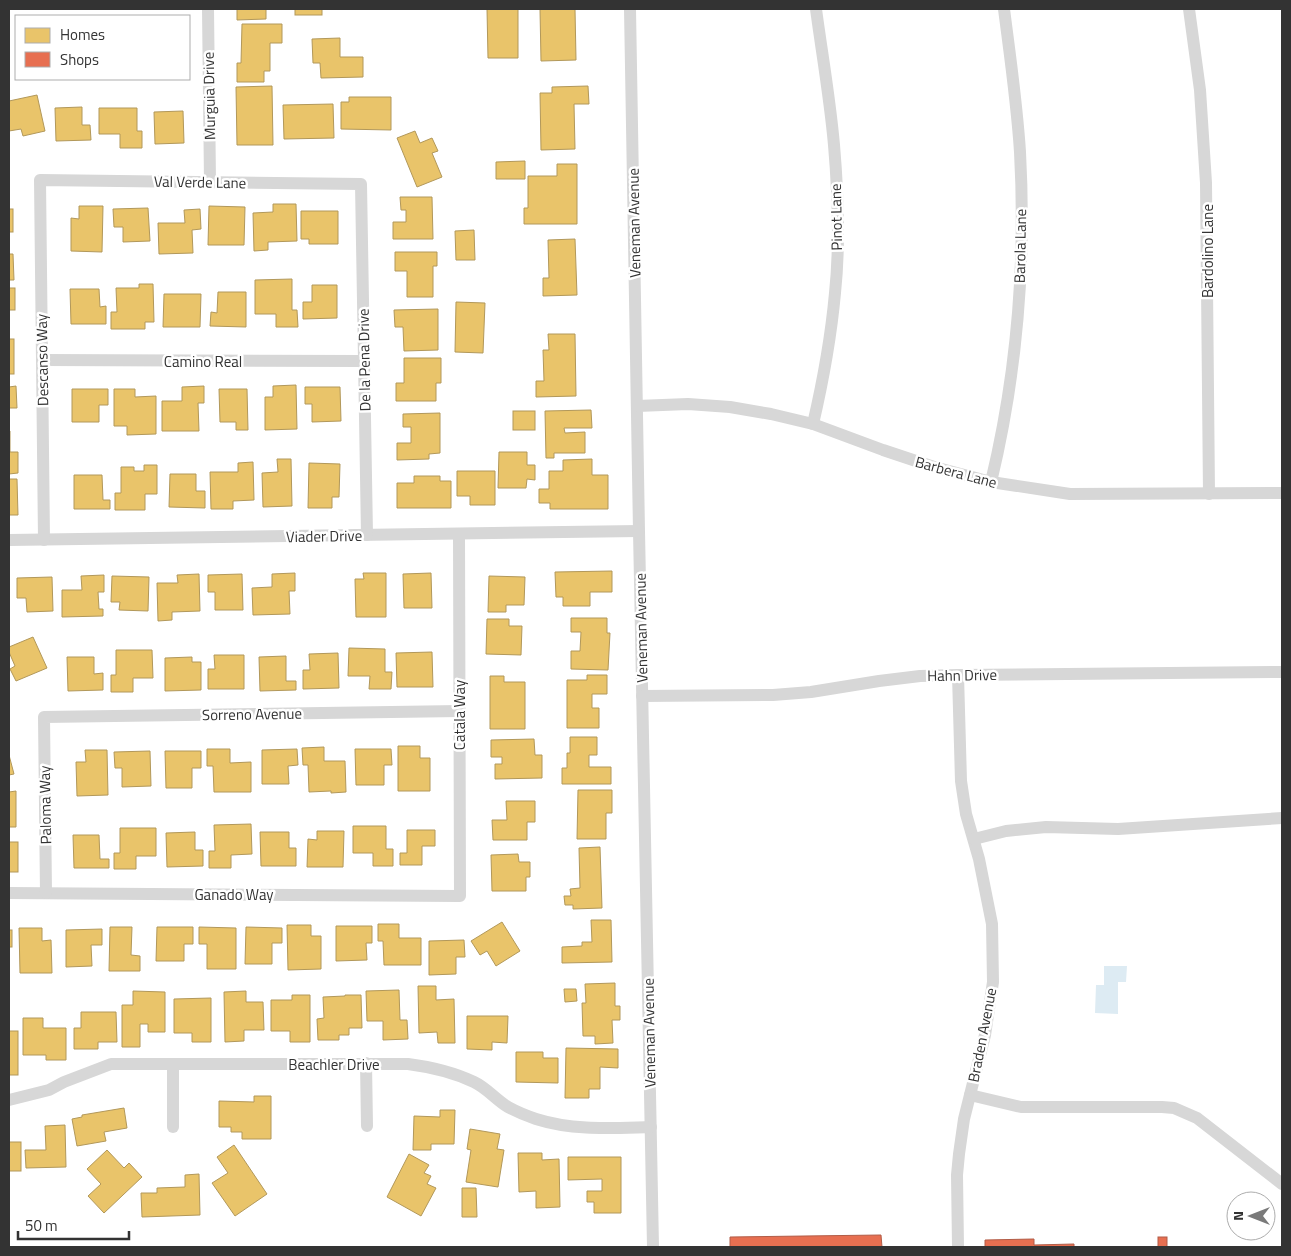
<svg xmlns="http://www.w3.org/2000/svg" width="1291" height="1256" viewBox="0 0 1291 1256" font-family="'Titillium Web',sans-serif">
  <rect width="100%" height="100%" fill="#fff"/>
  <polygon fill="#ddebf3" points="1104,966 1127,966 1126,982 1118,982 1118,1014 1095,1013 1096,985 1104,985"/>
  <g fill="#e9c46a" stroke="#b2985a">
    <polygon points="237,9 266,9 266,19 237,20"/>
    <rect x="295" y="9" width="27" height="6"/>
    <polygon points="487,9 518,9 518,58 488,58"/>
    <polygon points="540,9 575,9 576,60 541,61"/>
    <polygon points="242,24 282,24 282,43 270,43 270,71 264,71 264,82 237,82 237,63 241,63"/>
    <polygon points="340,38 340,57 363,57 363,77 321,78 320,63 313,63 312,39"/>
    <polygon points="272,86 273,145 237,145 236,87"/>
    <polygon points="588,86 589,104 574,104 575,149 541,150 540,93 552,93 552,87"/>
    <polygon points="37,95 45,131 23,136 21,129 9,131 9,99 9,101"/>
    <polygon points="349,97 391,97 391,130 341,129 341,102 349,102"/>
    <polygon points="333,104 334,138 284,139 283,105"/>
    <polygon points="82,107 82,125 90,125 91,140 56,141 55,108"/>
    <polygon points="99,108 137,108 137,131 142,131 142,148 120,148 120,134 99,134"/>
    <polygon points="183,111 184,143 155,144 154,112"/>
    <polygon points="415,131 420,143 432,138 438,151 432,153 442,177 417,187 397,138"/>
    <polygon points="525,161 525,179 496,179 496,162"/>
    <polygon points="557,164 577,164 577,224 524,224 524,208 528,208 528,176 557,176"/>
    <polygon points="400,197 432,197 433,239 393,239 393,222 406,222 406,210 401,210"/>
    <polygon points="273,204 296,204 297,241 268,242 268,250 254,251 253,213 273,212"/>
    <polygon points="79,206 103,206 102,252 71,251 71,218 79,219"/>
    <polygon points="209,206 245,207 244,245 208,245"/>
    <polygon points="148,208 150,241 123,242 123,227 114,227 113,209"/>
    <rect x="9" y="209" width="4" height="23"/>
    <polygon points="200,209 201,229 192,230 193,253 159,254 158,223 185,223 184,210"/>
    <polygon points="301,211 338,211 338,244 309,244 309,239 301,239"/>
    <polygon points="474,230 475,260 456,260 455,231"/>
    <polygon points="575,239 577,295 543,296 543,278 549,278 548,240"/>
    <polygon points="395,252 437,252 437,266 433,266 433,297 407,297 407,271 395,271"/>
    <polygon points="9,254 13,254 14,280 9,280"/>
    <polygon points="292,279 292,310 297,310 298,327 276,327 276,314 255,314 255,280"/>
    <polygon points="139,284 153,284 154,322 145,322 145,329 111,329 111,312 117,312 116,288 139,288"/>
    <polygon points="312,285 337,285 337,318 303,319 303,302 312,302"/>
    <rect x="9" y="288" width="6" height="22"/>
    <polygon points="70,289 99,289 100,307 106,306 106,324 71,324"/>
    <polygon points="218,292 246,292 246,327 210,326 211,312 217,313"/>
    <polygon points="164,294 201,294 200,327 163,327"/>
    <polygon points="456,302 485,303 483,353 455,352"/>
    <polygon points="438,309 438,350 404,351 403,327 395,327 394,310"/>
    <polygon points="548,334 575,334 576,396 536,397 536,381 544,381 543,350 549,350"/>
    <rect x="9" y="339" width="5" height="35"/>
    <polygon points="404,358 441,358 441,383 436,383 436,401 396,401 396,383 404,383"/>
    <polygon points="296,385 297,429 265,430 265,397 273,397 273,386"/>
    <polygon points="16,386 17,408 9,408 9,387"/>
    <polygon points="204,386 204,403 198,403 199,431 162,431 162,401 182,401 182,387"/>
    <polygon points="305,387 340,387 341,421 312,422 312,404 305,404"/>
    <polygon points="72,389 108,389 108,405 99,405 99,422 72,422"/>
    <polygon points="114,389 135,389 135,397 156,396 156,434 127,435 127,426 114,426"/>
    <polygon points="219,389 247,389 248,430 236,430 236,422 220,422"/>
    <polygon points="591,410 592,428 564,428 565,433 585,432 585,453 554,453 554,458 546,458 545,411"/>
    <rect x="513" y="411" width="22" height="19"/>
    <polygon points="440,413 440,453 429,454 429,459 397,460 397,443 411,443 411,427 403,427 403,414"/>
    <polygon points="9,431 10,431 10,452 18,452 18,473 9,474"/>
    <polygon points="499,452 527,452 527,465 535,465 535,480 527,479 526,488 498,488"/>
    <polygon points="277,459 291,459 292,506 263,507 262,473 278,472"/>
    <polygon points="592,459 592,475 608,475 608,509 550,509 550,503 539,503 539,489 549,489 549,471 563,471 563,460"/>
    <polygon points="253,462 254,500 233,501 233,509 211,509 210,472 238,472 238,463"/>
    <polygon points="309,463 340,464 339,497 332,497 332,508 308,508"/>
    <polygon points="144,465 157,465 157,494 145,494 145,510 115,510 115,493 121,493 121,467 134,467 134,471 144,471"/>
    <polygon points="457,471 495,471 495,505 470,505 470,496 457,496"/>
    <polygon points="170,474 196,474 196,491 205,491 205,508 169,507"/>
    <polygon points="74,475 102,475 103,500 110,500 110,509 74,509"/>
    <polygon points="414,476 440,476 440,481 451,481 451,508 397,508 397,483 414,483"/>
    <polygon points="9,479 17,479 18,515 9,515"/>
    <polygon points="612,571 612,592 590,592 590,606 563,606 563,597 556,597 555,572"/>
    <polygon points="295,573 295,591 289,591 290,614 253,615 252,588 272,587 272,574"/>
    <polygon points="363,573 386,573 386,617 356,617 355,579 364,579"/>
    <polygon points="431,573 432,608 404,608 403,574"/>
    <polygon points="199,574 200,611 172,612 172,620 158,621 157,583 178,583 177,575"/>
    <polygon points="242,574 243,610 215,610 215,592 208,592 208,575"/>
    <polygon points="104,575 104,592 98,592 99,609 103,609 103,616 62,617 62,590 82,590 81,576"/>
    <polygon points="112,576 149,577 148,611 119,610 120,602 111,602"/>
    <polygon points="489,576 525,577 524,605 506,605 506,612 488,612"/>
    <polygon points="52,577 53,611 27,612 26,598 17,598 17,578"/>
    <polygon points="571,618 607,618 607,633 610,633 608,670 571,669 571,651 580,651 581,632 571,632"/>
    <polygon points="487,619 509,619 509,626 522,626 521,655 486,654"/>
    <polygon points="33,637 47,668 16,681 10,669 15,666 9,652 9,647"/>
    <polygon points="349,648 385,649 385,672 392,672 391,689 369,689 370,676 348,676"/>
    <polygon points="116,650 152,650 153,678 133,678 133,692 111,692 111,675 116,675"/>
    <polygon points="432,652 433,687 397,687 396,653"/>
    <polygon points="338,653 339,688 303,689 303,670 310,670 309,654"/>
    <polygon points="214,655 244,655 244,689 208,689 208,669 215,669"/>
    <polygon points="286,656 286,681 296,681 296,690 260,691 259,657"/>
    <polygon points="67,657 94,657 94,674 103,673 103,690 68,691"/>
    <polygon points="192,657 192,662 201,662 201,690 165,691 165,658"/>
    <polygon points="587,675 607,675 607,694 592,694 592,708 599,708 599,728 567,728 567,680 587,680"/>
    <polygon points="490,676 504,676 504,682 525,682 525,729 490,729"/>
    <polygon points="570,737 597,737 597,755 589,755 589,767 611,767 611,784 562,784 562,768 567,768 567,753 570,753"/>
    <polygon points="534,739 535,755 542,755 542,778 495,779 495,764 502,764 502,757 491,757 491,740"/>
    <polygon points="398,746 420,746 420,758 430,758 430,791 398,791"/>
    <polygon points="324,747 324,761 345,761 346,792 331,793 331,791 309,792 308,765 303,765 302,748"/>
    <polygon points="207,749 230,749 230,763 251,762 251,792 214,792 213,766 207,766"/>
    <polygon points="297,749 298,765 288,766 289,784 262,784 262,750"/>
    <polygon points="355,749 391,749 392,765 384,765 384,785 356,785"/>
    <polygon points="85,750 107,750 108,795 77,796 76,762 86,762"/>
    <polygon points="150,751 151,786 122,787 122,768 115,768 114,752"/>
    <polygon points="165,751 201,751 201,768 192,768 192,788 166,788"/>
    <polygon points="9,755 14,774 9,775"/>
    <polygon points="578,790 612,790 612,813 606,813 606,839 577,839"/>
    <polygon points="16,791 16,827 9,827 9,792"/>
    <polygon points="506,801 535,801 535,822 527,822 527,840 493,840 492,820 507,820"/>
    <polygon points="251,824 252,854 231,855 231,868 209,868 209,851 215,851 214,825"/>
    <polygon points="353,826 386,826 386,849 393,849 393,866 373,866 373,853 353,853"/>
    <polygon points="120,828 156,828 156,856 136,856 136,869 114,869 114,853 120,853"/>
    <polygon points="407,830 435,830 435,846 422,846 422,865 400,865 400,853 407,853"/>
    <polygon points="317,831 344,831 343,867 307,867 308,839 317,840"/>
    <polygon points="195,832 195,850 203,850 203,866 167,867 166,833"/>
    <polygon points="260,832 289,832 289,848 296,848 296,866 261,866"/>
    <polygon points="73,835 99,835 100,859 109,859 109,868 74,868"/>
    <rect x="9" y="842" width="9" height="30"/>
    <polygon points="600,847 602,908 573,909 573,905 565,905 564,896 571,896 570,889 580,888 579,848"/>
    <polygon points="518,854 519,862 530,862 530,877 526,877 526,891 492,891 491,855"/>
    <polygon points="591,920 611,920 612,962 562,963 562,947 582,946 582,942 592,942"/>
    <polygon points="502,922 520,951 496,966 487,951 480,955 471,941"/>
    <polygon points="378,924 399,924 399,938 421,938 421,965 384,965 383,941 378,941"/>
    <polygon points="287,925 311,925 311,936 321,936 321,969 288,970"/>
    <polygon points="336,926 372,926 372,943 366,943 367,960 336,961"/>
    <polygon points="110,927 132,927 131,955 140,956 140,971 109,971"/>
    <polygon points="157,927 193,927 193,944 184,944 184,961 156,961"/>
    <polygon points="199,927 236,928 236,969 207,969 207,944 199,944"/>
    <polygon points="246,927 282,928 282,943 272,943 272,964 245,964"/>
    <polygon points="19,928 42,928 42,941 51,940 52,973 20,973"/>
    <polygon points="102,929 102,945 91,945 92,966 66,967 66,930"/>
    <rect x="9" y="930" width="3" height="17"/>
    <polygon points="464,940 465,957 456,957 456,974 429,975 429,941"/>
    <polygon points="615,983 615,1006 620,1006 620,1020 612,1020 613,1043 595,1044 595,1036 583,1036 582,1003 586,1003 585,984"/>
    <polygon points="418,986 436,986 436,1000 454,999 455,1043 438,1043 437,1032 419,1033"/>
    <polygon points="564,989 576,989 577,1001 565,1002"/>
    <polygon points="399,990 400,1020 407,1020 408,1039 383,1040 383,1021 367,1021 366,991"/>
    <polygon points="133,991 165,992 165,1032 148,1032 148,1024 140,1024 140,1047 122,1047 122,1005 133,1005"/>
    <polygon points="246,991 246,1002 263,1002 264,1030 244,1030 244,1041 225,1042 224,992"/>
    <polygon points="292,995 310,995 310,1042 290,1042 290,1031 271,1031 271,1000 292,1000"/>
    <polygon points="345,995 361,995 362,1028 349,1028 349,1035 339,1035 339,1040 318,1040 317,1019 324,1018 323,997 345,996"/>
    <polygon points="211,998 211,1042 192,1042 192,1033 174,1033 174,999"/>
    <polygon points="81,1012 116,1012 117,1042 98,1042 98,1049 74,1049 74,1028 81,1028"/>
    <polygon points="467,1016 508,1016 507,1043 492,1042 492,1050 467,1049"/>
    <polygon points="23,1018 43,1018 43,1028 66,1028 66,1060 46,1060 46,1055 23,1055"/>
    <rect x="9" y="1031" width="9" height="44"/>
    <polygon points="566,1048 618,1049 618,1068 600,1067 600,1089 589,1089 589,1098 565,1098"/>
    <polygon points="516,1052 543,1052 543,1058 558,1058 558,1083 516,1082"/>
    <polygon points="254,1096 271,1096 271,1139 242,1139 242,1132 231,1132 231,1127 219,1127 219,1101 254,1102"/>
    <polygon points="124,1108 127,1128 104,1132 106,1141 77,1146 72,1119 82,1117 82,1115"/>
    <polygon points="440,1110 455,1110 454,1144 431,1144 431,1150 413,1150 414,1116 440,1117"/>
    <polygon points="65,1125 66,1167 26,1168 25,1150 46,1150 45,1126"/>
    <polygon points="470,1129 500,1134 497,1149 504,1150 498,1187 466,1182 471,1150 467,1149"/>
    <rect x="9" y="1142" width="12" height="29"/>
    <polygon points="234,1145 267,1194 235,1216 212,1183 228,1173 217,1157"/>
    <polygon points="107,1150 124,1168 129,1163 142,1177 104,1213 88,1196 101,1184 87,1169"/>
    <polygon points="518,1153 542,1153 542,1160 559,1159 560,1207 536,1208 536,1191 519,1192"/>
    <polygon points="409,1154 429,1165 424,1173 431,1176 427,1184 436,1188 421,1216 387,1197"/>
    <polygon points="568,1157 621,1157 621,1213 594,1213 594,1202 587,1202 587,1191 602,1191 602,1179 568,1180"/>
    <polygon points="199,1174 200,1215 142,1217 141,1193 157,1193 157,1188 185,1187 185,1175"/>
    <polygon points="462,1188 476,1188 477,1217 462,1217"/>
  </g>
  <g fill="#e76f51" stroke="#b15d48">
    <polygon points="881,1235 882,1247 730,1247 730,1237"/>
    <rect x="1158" y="1237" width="9" height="10"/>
    <polygon points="1034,1239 1034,1245 1074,1244 1074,1247 985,1247 985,1240"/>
  </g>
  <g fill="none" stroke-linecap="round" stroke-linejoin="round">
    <g stroke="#d7d7d7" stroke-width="12">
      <polyline points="208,9 210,182"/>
      <polyline points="630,9 639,531 653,1247"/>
      <polyline points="1189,9 1200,90 1206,183 1209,494"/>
      <polyline points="42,360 364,361"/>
      <polyline points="637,406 688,404 730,407 771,414 813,424 883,450 934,467 991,482 1070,494 1282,493"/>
      <path d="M813,424c10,-43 18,-87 22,-131 5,-47 3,-101 -1,-148 -4,-46 -12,-91 -18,-136"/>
      <path d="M991,482c26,-108 35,-220 29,-330 -3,-48 -10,-96 -16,-143"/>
      <polyline points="9,540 639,531"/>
      <polyline points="44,540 40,180 361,184 367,535"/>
      <polyline points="958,675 961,781 966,814 979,859 992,924 993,982 985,1035 964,1119 959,1154 957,1175 958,1247"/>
      <polyline points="642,696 773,695 811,692 879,681 920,676 958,675 1282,672"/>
      <polyline points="974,839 1006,831 1046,827 1118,829 1282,818"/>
      <polyline points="9,893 460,896 459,534"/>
      <polyline points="46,893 44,717 460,711"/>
      <polyline points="366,1063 367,1126"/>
      <polyline points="173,1064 173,1127"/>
      <polyline points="970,1095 1021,1107 1162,1107 1174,1108 1197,1118 1282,1184"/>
      <path d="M9,1100l40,-10 15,-8 47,-18h297c23,3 45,8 66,18 13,6 22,18 34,25 9,5 19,9 28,12 38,12 76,9 115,8"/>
    </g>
  </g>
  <g text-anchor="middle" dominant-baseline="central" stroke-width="5" stroke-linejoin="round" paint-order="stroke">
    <g font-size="15" fill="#333" stroke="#fff">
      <text transform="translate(209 96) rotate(-91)">Murguia Drive</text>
      <text transform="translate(200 182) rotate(1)">Val Verde Lane</text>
      <text transform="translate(836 217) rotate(-91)">Pinot Lane</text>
      <text transform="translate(634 223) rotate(-91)">Veneman Avenue</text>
      <text transform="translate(1020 246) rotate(-89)">Barola Lane</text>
      <text transform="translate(1207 251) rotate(-90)">Bardolino Lane</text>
      <text transform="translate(42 360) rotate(-91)">Descanso Way</text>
      <text transform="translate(364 360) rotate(-91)">De la Pena Drive</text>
      <text x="203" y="361">Camino Real</text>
      <text transform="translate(956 472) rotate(15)">Barbera Lane</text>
      <text transform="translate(324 536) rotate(-1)">Viader Drive</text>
      <text transform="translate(641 628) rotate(-91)">Veneman Avenue</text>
      <text transform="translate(962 675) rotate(-1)">Hahn Drive</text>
      <text transform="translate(252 714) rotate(-1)">Sorreno Avenue</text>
      <text transform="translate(459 715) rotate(-90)">Catala Way</text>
      <text transform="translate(45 805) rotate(-91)">Paloma Way</text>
      <text x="234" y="894">Ganado Way</text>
      <text transform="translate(649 1033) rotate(-91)">Veneman Avenue</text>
      <text transform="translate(982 1035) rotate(-79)">Braden Avenue</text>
      <text x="334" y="1064">Beachler Drive</text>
    </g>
  </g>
  <rect width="1291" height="1256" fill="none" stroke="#333333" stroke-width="20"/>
  <rect x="15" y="15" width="175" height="65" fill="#ffffff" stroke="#adadad"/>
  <rect x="25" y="28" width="25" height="15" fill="#e9c46a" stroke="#adadad"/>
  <text x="60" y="40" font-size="15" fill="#333333">Homes</text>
  <rect x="25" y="52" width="25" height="15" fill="#e76f51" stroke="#adadad"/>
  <text x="60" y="65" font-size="15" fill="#333333">Shops</text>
  <g transform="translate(1251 1216) rotate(270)"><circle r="24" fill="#ffffff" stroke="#adadad"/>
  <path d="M0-4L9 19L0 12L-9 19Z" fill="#7a7a7a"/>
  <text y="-8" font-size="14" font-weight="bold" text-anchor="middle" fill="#333333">N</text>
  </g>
  <path d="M18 1231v8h111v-8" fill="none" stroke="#333333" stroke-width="2.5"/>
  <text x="25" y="1231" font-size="15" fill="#333333" stroke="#ffffff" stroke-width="4" paint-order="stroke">50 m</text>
</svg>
